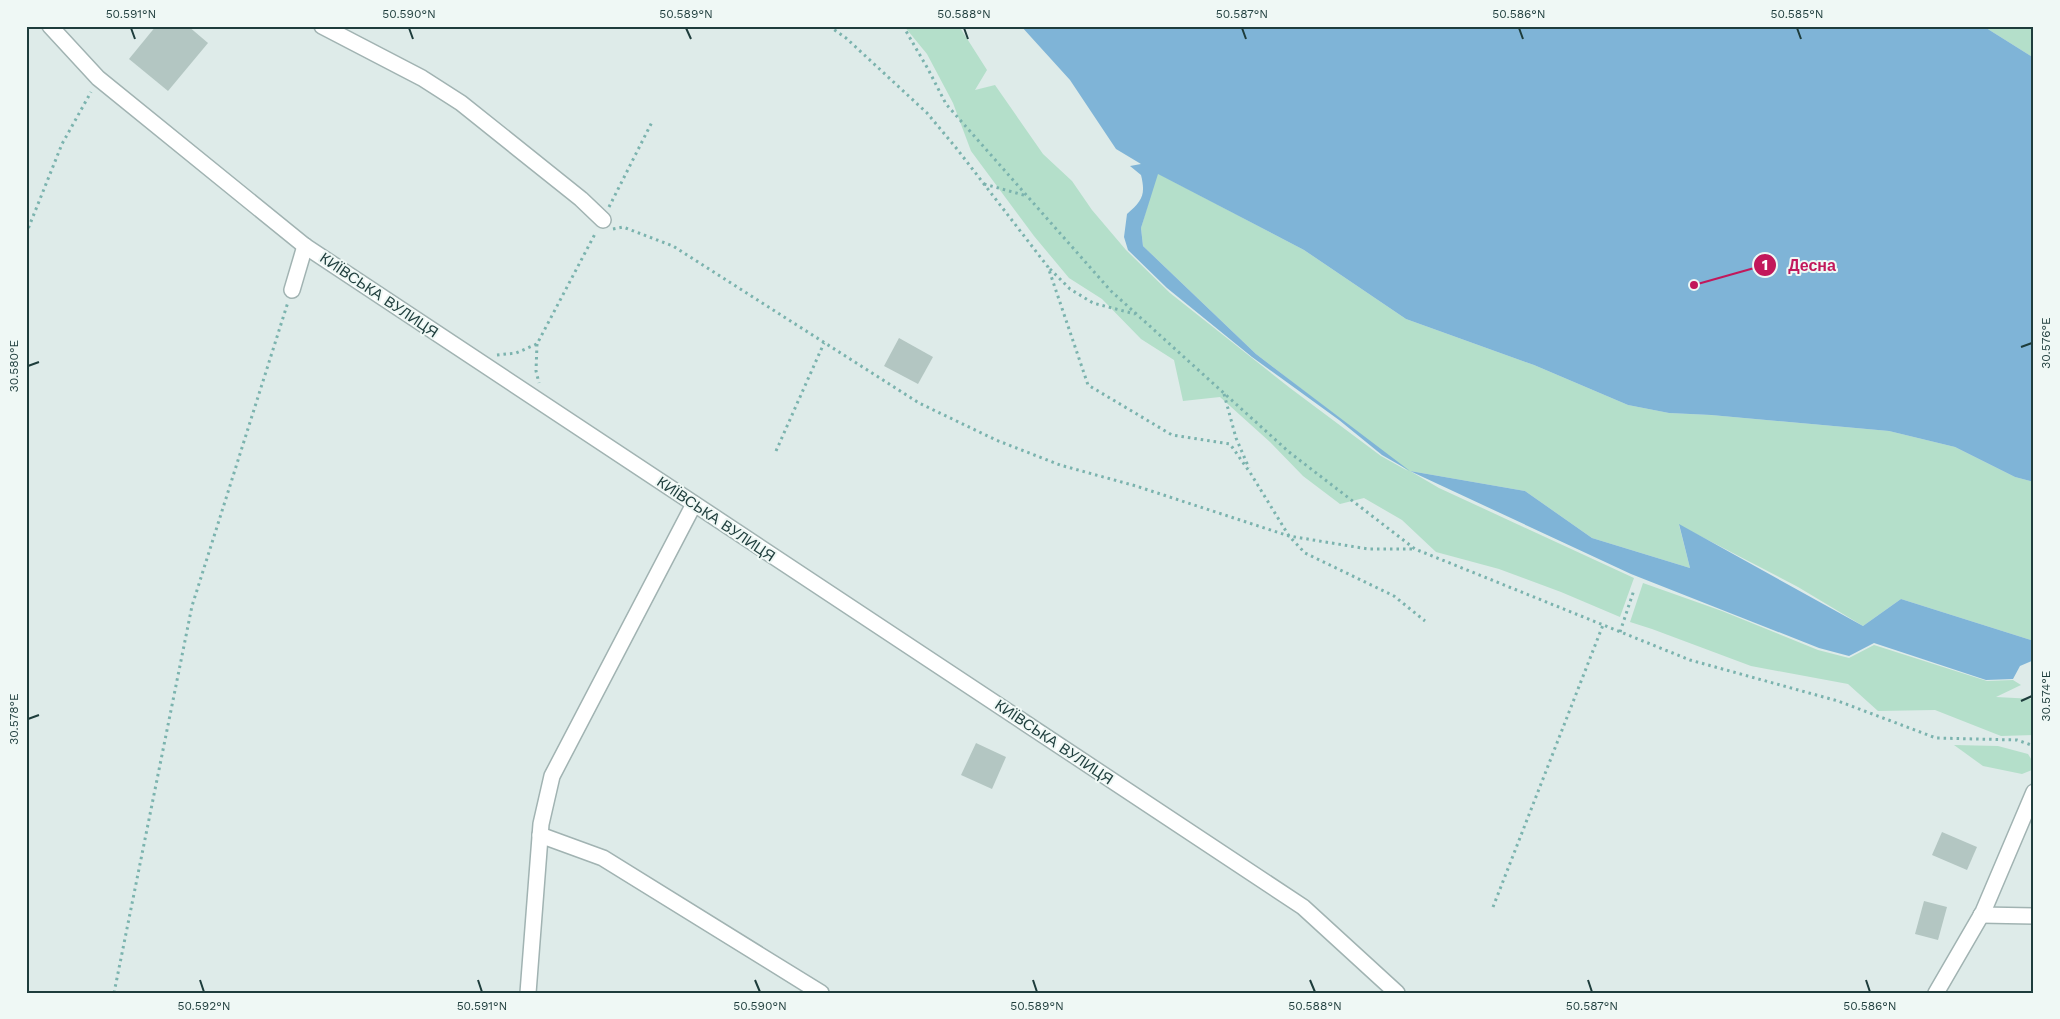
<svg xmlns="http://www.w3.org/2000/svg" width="2060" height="1019" viewBox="0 0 2060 1019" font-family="'Work Sans',sans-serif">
  <rect width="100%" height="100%" fill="#deebe9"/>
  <g fill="#b4dfca">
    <polygon points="904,26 959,26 987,70 975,90 995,85 1043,154 1072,181 1092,210 1126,250 1170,293 1290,388 1381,456 1408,471 1256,354 1143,246 1141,228 1157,173 1304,250 1406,319 1534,365 1628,405 1669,413 1711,415 1889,431 1955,447 2015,477 2034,482 2034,641 1901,599 1863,626 1798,587 1679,525 1690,568 1592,538 1525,491 1410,471 1439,488 1634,578 1620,617 1561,592 1499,569 1436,552 1402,520 1364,498 1340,504 1303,476 1270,442 1220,397 1183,401 1174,360 1141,339 1102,299 1069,278 1034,236 971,151 953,103 927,54"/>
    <polygon points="1983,26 2034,26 2034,58"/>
    <polygon points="1643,583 1722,611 1818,650 1849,658 1874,645 1987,681 2013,680 2021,685 1996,697 2034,699 2034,735 2001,736 1935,710 1878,711 1848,684 1751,666 1652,629 1630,622"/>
    <polygon points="1954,745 1998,746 2028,754 2033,762 2032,770 2022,774 1983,766"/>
  </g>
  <path fill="#7fb4d7" d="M1021,26h962l51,32v424l-19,-5 -60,-30 -66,-16 -178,-16 -42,-2 -41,-8 -94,-40 -128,-46 -102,-69 -146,-76 -17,54 2,18 113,108 154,117 115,20 67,47 98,30 -11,-44 184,102 38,-27 133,42v19l-14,6 -7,13 -27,1 -112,-37 -25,13 -30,-8 -188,-74 -221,-103 -28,-16 -43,-35 -87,-63 -85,-69 -39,-38 -4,-13 3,-23c15,-13 19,-19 14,-39l-11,-9 11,-2 -25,-15 -46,-69z"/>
  <g fill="#b3c6c2">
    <polygon points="156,26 188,26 208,43 168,91 129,59"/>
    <polygon points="899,338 933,357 918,384 884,366"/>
    <polygon points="976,743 1006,757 992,789 961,775"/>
    <polygon points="1942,832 1977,847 1967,870 1932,855"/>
    <polygon points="1924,901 1947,907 1938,940 1915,934"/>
  </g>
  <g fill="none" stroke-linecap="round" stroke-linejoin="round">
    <defs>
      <g id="minor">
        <polyline points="50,26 98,78 305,246 1303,907 1397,993"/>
        <polyline points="322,26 422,78 461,103 581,199 603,220"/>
        <polyline points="292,290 305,246"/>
        <polyline points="540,835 603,858 821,993"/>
        <polyline points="1981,915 2034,916"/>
        <polyline points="528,993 541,824 552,776 694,504"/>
        <polyline points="1936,993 1983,912 2034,792"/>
      </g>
    </defs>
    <use href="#minor" stroke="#a1b3b2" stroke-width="18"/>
    <g stroke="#7bb3ae" stroke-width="3" stroke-dasharray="2.5 4" stroke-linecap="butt">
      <polyline points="829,26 846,38 927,113 957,149 1048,267 1088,385 1172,435 1230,444 1251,474 1289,536 1305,553 1394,596 1425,621"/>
      <polyline points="903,26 928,69 946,104 1111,291 1289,452 1415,549 1690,660 1838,701 1936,738 2017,740 2034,746"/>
      <polyline points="984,184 1027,196"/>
      <polyline points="609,207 652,122"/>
      <polyline points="613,229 623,227 673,246 919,403 996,440 1060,465 1136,486 1289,536 1368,549 1415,549"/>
      <polyline points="26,234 62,144 91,92"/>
      <polyline points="1050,269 1070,289 1093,303 1135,314"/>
      <polyline points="537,344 536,371 539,383"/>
      <polyline points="497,355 516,353 537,344 596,232"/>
      <polyline points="1224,394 1236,438 1249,468"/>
      <polyline points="776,451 824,343"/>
      <polyline points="1620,632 1634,590"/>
      <polyline points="1493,907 1603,625"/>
      <polyline points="114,993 192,606 288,302"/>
    </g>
    <use href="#minor" stroke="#fff" stroke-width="15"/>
  </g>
  <path fill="none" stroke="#1e3d3c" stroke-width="2" d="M131,28l4,11M409,28l4,11M686,28l5,11M964,28l4,11M1242,28l4,11M1519,28l4,11M1797,28l4,11M2021,347l11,-4M28,366l11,-4M2021,701l11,-5M28,719l11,-4M200,980l4,12M478,980l4,12M755,980l5,12M1033,980l4,12M1310,980l5,12M1588,980l4,12M1866,980l4,12"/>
  <g text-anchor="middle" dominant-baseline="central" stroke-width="4" stroke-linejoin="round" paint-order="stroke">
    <g font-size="15" fill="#1e3d3c" stroke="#eff8f5">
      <text transform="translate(379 295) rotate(34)">КИЇВСЬКА ВУЛИЦЯ</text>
      <text transform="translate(716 519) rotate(34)">КИЇВСЬКА ВУЛИЦЯ</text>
      <text transform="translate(1054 742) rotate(34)">КИЇВСЬКА ВУЛИЦЯ</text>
    </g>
  </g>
  <path fill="none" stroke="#c2185b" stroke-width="2" d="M1694 285L1765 265"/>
  <g fill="#c2185b" stroke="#eff8f5" stroke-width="2">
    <circle cx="1694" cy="285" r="5"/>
    <circle cx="1765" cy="265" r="12"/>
  </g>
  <g font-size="15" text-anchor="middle" font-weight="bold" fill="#fff">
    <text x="1765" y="270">1</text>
  </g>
  <g font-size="16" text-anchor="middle" font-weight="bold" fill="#c2185b" stroke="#eff8f5" stroke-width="4" stroke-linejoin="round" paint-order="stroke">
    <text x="1812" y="271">Десна</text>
  </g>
  <rect width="2060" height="1019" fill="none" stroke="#eff8f5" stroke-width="55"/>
  <rect x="28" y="28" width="2004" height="964" fill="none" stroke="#1e3d3c" stroke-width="2"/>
  <g font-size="12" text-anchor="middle" fill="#1e3d3c">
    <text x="131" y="18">50.591°N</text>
    <text x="409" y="18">50.590°N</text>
    <text x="686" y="18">50.589°N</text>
    <text x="964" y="18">50.588°N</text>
    <text x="1242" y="18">50.587°N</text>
    <text x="1519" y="18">50.586°N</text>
    <text x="1797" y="18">50.585°N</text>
    <text transform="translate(2046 343) rotate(-90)" y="4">30.576°E</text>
    <text transform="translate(14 366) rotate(-90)" y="4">30.580°E</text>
    <text transform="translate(2046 696) rotate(-90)" y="4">30.574°E</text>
    <text transform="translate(14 719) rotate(-90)" y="4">30.578°E</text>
    <text x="204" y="1010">50.592°N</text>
    <text x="482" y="1010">50.591°N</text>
    <text x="760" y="1010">50.590°N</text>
    <text x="1037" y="1010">50.589°N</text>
    <text x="1315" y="1010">50.588°N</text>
    <text x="1592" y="1010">50.587°N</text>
    <text x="1870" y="1010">50.586°N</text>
  </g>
</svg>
